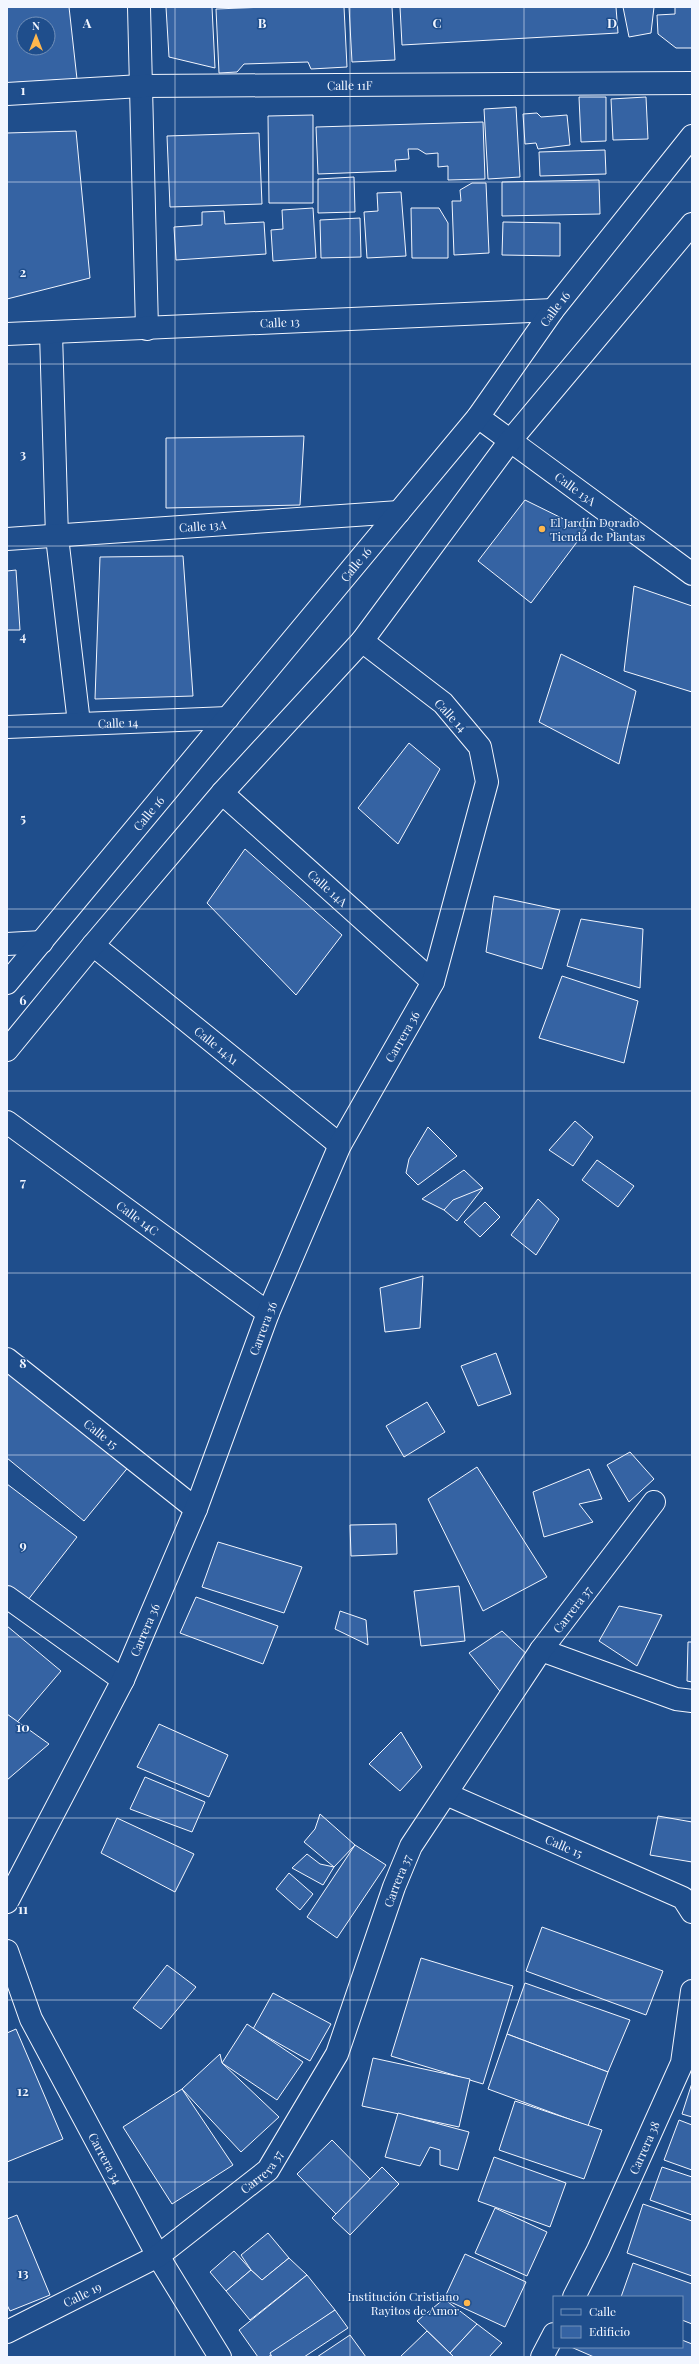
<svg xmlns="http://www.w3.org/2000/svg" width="699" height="2364" viewBox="0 0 699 2364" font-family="'Playfair Display',serif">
  <rect width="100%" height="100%" fill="#1f4e8c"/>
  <g fill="#3563a3" stroke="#f2f6ff" fill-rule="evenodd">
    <path d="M7,7h62l8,72 -70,4zM24,24h24v24h-24z"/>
    <polygon points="166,7 212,7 215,68 169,57"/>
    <polygon points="266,7 344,7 347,67 311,69 308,62 244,64 237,72 219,73 216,9"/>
    <polygon points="349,7 392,7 395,60 352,62"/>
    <polygon points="400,7 616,7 618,33 402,45"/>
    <polygon points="623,7 654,7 651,33 629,37"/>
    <polygon points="675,7 692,7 692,48 676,48 658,34 657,15 675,14"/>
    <polygon points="579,97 606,97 606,141 581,142"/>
    <polygon points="646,97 648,139 613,140 611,99"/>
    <polygon points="516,107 520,177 488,179 484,109"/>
    <polygon points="537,113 541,117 567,115 570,145 538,149 536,143 525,144 523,114"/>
    <polygon points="313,115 313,203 269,203 268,116"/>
    <polygon points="483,122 485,179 448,180 448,166 438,167 438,153 426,154 418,149 408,149 409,159 395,160 396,171 318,174 316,127"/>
    <polygon points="76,131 90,278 7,299 7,133"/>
    <polygon points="259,133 262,204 170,207 167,136"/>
    <polygon points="605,150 606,174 540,176 539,152"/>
    <polygon points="354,177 355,212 318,213 318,179"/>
    <polygon points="599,180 600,214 502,216 502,182"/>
    <polygon points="472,183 486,183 489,253 454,255 452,201 461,201 460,190"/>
    <polygon points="401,192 406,256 367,258 364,212 378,211 377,193"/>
    <polygon points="313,208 316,258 273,261 271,230 283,229 282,210"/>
    <polygon points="411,208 439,208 448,223 448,258 412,258"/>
    <polygon points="224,211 225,224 264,222 266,254 176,260 174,227 202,225 202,212"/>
    <polygon points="360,218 361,257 321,258 320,220"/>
    <polygon points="503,222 560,223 560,256 502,255"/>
    <polygon points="304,436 300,505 166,508 166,438"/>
    <polygon points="525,500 586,530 531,603 478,561"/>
    <polygon points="183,556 193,696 95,699 100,557"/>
    <polygon points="16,570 20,630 7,630 7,571"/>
    <polygon points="634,586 692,606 692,692 624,671"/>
    <polygon points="561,654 636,691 619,764 539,722"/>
    <polygon points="409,743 440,769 398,844 358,808"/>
    <polygon points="245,849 342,935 296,995 207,903"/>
    <polygon points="494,896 560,910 542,969 486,952"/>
    <polygon points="581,919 643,929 640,988 567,966"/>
    <polygon points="562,976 638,1001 624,1063 539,1038"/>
    <polygon points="575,1121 593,1137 573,1166 549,1150"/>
    <polygon points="428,1127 457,1156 418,1185 406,1173 409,1159"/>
    <polygon points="597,1160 634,1186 618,1207 582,1180"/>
    <polygon points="464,1170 483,1188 444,1210 422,1199"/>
    <polygon points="483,1188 457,1221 444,1210 453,1200"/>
    <polygon points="538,1199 559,1219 536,1255 511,1235"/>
    <polygon points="485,1202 500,1217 480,1237 464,1222"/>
    <polygon points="423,1276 420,1328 385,1332 380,1288"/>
    <polygon points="496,1353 511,1394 478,1406 461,1366"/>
    <polygon points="12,1369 130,1465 84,1521 7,1458 7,1375"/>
    <polygon points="427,1402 445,1432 404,1457 386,1426"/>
    <polygon points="630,1452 654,1479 629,1502 607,1465"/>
    <polygon points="477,1467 547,1577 483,1611 428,1499"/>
    <polygon points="589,1469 602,1499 579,1504 593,1522 544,1537 533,1492"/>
    <polygon points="7,1484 77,1537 24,1605 7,1592"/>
    <polygon points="396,1524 397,1554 351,1556 350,1525"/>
    <polygon points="218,1542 302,1567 284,1613 202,1587"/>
    <polygon points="459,1586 465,1641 421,1646 414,1591"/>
    <polygon points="196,1597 278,1626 263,1664 180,1633"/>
    <polygon points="619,1606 662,1615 637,1666 599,1641"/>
    <polygon points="340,1611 366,1620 368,1645 335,1629"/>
    <polygon points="7,1626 61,1671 13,1727 7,1722"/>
    <polygon points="502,1631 530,1657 503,1695 469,1653"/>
    <polygon points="688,1642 692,1642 692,1682 687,1681"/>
    <polygon points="7,1714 49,1744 7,1780"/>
    <polygon points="159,1724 228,1755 209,1797 137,1767"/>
    <polygon points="401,1732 422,1767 400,1791 369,1764"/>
    <polygon points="145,1777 205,1802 192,1832 130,1809"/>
    <polygon points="320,1814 355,1845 334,1867 304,1842 315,1829"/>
    <polygon points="658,1816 692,1822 692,1862 650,1855"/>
    <polygon points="117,1818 194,1854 175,1892 101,1853"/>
    <polygon points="355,1845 386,1865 337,1938 307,1917"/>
    <polygon points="307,1854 320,1864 334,1867 323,1885 292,1868"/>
    <polygon points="289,1873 313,1894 300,1910 276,1889"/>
    <polygon points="542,1927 663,1971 646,2015 526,1971"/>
    <polygon points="421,1958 513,1986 483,2084 391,2056"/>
    <polygon points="167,1965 196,1987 161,2029 133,2008"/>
    <polygon points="525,1983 630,2020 608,2072 507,2034"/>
    <polygon points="273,1993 331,2024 310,2061 253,2029"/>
    <polygon points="247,2024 303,2062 277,2100 222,2063"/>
    <polygon points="16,2029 63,2139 7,2162 7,2033"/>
    <polygon points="507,2034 608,2072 588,2126 488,2089"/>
    <polygon points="220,2054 222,2063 279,2117 241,2152 182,2089"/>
    <polygon points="373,2058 470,2079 459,2127 362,2106"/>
    <polygon points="692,2083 692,2117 682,2114"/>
    <polygon points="182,2089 233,2165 172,2204 123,2127"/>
    <polygon points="515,2101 602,2130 584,2179 499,2150"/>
    <polygon points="398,2113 469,2132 458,2170 440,2165 440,2150 430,2147 420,2166 385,2157"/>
    <polygon points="679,2120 692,2125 692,2170 664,2160"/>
    <polygon points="332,2140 371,2180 336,2214 297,2174"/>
    <polygon points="494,2157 566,2183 550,2227 478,2201"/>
    <polygon points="382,2167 399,2184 350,2235 332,2218"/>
    <polygon points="662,2167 692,2177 692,2215 650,2200"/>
    <polygon points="643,2204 692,2221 692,2276 627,2253"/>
    <polygon points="495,2208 547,2232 527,2276 475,2253"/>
    <polygon points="17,2215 50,2295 10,2311 7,2305 7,2219"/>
    <polygon points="268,2233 289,2258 262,2280 251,2270 241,2255"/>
    <polygon points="234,2251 251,2270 226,2291 210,2272"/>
    <polygon points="465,2254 526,2282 505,2327 444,2299"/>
    <polygon points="289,2258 307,2275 250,2320 226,2291 251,2270 262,2280"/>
    <polygon points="633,2263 692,2284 692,2324 682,2320 682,2297 621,2297"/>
    <polygon points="307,2275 335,2310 268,2357 258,2357 239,2330"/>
    <polygon points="444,2299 477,2324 450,2353 417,2321"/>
    <polygon points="335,2310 348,2328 304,2357 272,2357 270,2353"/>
    <polygon points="477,2324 502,2343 489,2357 454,2357 450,2353"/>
    <polygon points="427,2331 454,2357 400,2357"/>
    <polygon points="350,2335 366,2357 317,2357"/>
    <polygon points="682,2340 692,2344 692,2357 594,2357 571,2347 682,2347"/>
  </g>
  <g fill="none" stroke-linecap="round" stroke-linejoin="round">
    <defs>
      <g id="street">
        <polyline points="139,7 147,329"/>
        <path id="s1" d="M7,94l134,-8 551,-3"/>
        <polyline points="51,333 57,537 79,723"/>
        <path id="s2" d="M7,334l546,-24"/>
        <path id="s3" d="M478,417l214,157"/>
        <path id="s4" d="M7,539l392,-27"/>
        <path id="s5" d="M7,727l221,-9"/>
        <path id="s6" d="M222,793l211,189"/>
        <polyline points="7,944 42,942"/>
        <path id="s7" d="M93,945l247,200"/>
        <path id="s8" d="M7,1122l261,191"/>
        <path id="s9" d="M7,1359l189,150"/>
        <polyline points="7,1597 123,1680"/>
        <polyline points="541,1650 676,1699 692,1701"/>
        <path id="s10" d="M446,1794l237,104 9,14"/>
        <path id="s11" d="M7,1902l116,-222 73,-171 72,-196 72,-168 93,-163 54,-200 -7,-35 -37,-44 -81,-62"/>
        <path id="s12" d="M7,1951l24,68 127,237 62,101"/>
        <path id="s13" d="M574,2297l24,-47 84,-187 10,-72"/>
        <path id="s14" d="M7,2332l151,-76 110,-86 69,-116 57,-167 17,-41 130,-196 113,-148"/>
        <polyline points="542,2357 554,2334"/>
      </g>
      <g id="secondary">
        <path id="s15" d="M7,983l471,-566 75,-107 139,-174"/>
        <polyline points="7,1050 93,945 222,793 362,641 510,441 692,224"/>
      </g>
    </defs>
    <use href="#street" stroke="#f2f6ff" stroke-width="24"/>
    <use href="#secondary" stroke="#f2f6ff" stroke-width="24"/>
    <use href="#street" stroke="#1f4e8c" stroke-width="22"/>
    <use href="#secondary" stroke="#1f4e8c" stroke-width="22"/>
  </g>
  <path fill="none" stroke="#f2f6ff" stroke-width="1" stroke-opacity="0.55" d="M175,7v2350M350,7v2350M524,7v2350M7,182h685M7,364h685M7,546h685M7,727h685M7,909h685M7,1091h685M7,1273h685M7,1455h685M7,1637h685M7,1818h685M7,2000h685M7,2182h685"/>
  <g fill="#ffb74d" stroke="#1f4e8c" stroke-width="1.5">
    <circle cx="542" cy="529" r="4"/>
    <circle cx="467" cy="2303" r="4"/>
  </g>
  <g text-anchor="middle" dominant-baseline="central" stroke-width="3" stroke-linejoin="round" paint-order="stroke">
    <g font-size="12" fill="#f2f6ff" stroke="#1f4e8c">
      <text stroke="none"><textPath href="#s1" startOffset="343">Calle 11F</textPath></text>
      <text stroke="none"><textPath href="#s15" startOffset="869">Calle 16</textPath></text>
      <text stroke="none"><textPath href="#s2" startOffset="273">Calle 13</textPath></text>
      <text stroke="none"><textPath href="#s3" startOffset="121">Calle 13A</textPath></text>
      <text stroke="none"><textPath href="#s4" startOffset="196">Calle 13A</textPath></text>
      <text stroke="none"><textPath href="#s15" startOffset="545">Calle 16</textPath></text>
      <text transform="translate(451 715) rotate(47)">Calle 14</text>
      <text stroke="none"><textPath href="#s5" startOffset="111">Calle 14</textPath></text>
      <text stroke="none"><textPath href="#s15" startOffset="221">Calle 16</textPath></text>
      <text stroke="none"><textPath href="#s6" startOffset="142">Calle 14A</textPath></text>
      <text stroke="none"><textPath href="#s11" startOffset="953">Carrera 36</textPath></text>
      <text stroke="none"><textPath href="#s7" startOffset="159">Calle 14A1</textPath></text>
      <text stroke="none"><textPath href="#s8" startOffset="162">Calle 14C</textPath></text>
      <text stroke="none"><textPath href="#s11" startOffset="629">Carrera 36</textPath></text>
      <text stroke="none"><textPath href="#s9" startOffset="120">Calle 15</textPath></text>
      <text stroke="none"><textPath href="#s14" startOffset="951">Carrera 37</textPath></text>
      <text stroke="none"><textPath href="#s11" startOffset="305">Carrera 36</textPath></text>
      <text stroke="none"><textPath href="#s10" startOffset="129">Calle 15</textPath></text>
      <text stroke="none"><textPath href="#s14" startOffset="627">Carrera 37</textPath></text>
      <text stroke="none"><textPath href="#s13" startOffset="165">Carrera 38</textPath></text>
      <text stroke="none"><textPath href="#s12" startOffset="230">Carrera 34</textPath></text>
      <text stroke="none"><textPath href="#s14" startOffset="303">Carrera 37</textPath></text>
      <text stroke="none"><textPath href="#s14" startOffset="84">Calle 19</textPath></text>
    </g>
    <g font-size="12" fill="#f2f6ff" stroke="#1f4e8c" text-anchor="start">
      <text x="550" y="522">El Jardín Dorado<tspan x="550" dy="14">Tienda de Plantas</tspan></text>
      <text x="459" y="2296" text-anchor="end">Institución Cristiano<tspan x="459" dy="14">Rayitos de Amor</tspan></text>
    </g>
  </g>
  <g font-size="13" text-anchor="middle" font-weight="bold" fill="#f2f6ff" stroke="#1f4e8c" stroke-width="3" stroke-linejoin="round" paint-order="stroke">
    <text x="87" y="28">A</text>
    <text x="262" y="28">B</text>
    <text x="437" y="28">C</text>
    <text x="612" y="28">D</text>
    <text x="23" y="95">1</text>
    <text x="23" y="277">2</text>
    <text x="23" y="459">3</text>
    <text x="23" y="641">4</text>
    <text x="23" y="823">5</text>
    <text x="23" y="1005">6</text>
    <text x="23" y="1187">7</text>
    <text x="23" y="1368">8</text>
    <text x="23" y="1550">9</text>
    <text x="23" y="1732">10</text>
    <text x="23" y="1914">11</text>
    <text x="23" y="2096">12</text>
    <text x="23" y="2278">13</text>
  </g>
  <rect width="699" height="2364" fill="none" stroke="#f2f6ff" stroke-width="16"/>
  <rect x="553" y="2296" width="130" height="52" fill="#1f4e8c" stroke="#7391ba"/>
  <rect x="561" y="2309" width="20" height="6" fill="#1f4e8c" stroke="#7391ba"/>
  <text x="589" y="2316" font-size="12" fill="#f2f6ff">Calle</text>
  <rect x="561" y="2326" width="20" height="12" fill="#3563a3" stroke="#7391ba"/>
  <text x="589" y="2336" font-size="12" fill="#f2f6ff">Edificio</text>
  <g transform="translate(36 36)"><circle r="19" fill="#1f4e8c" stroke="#7391ba"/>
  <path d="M0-3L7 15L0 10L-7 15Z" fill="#ffb74d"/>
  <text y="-6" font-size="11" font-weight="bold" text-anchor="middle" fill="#f2f6ff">N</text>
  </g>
</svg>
